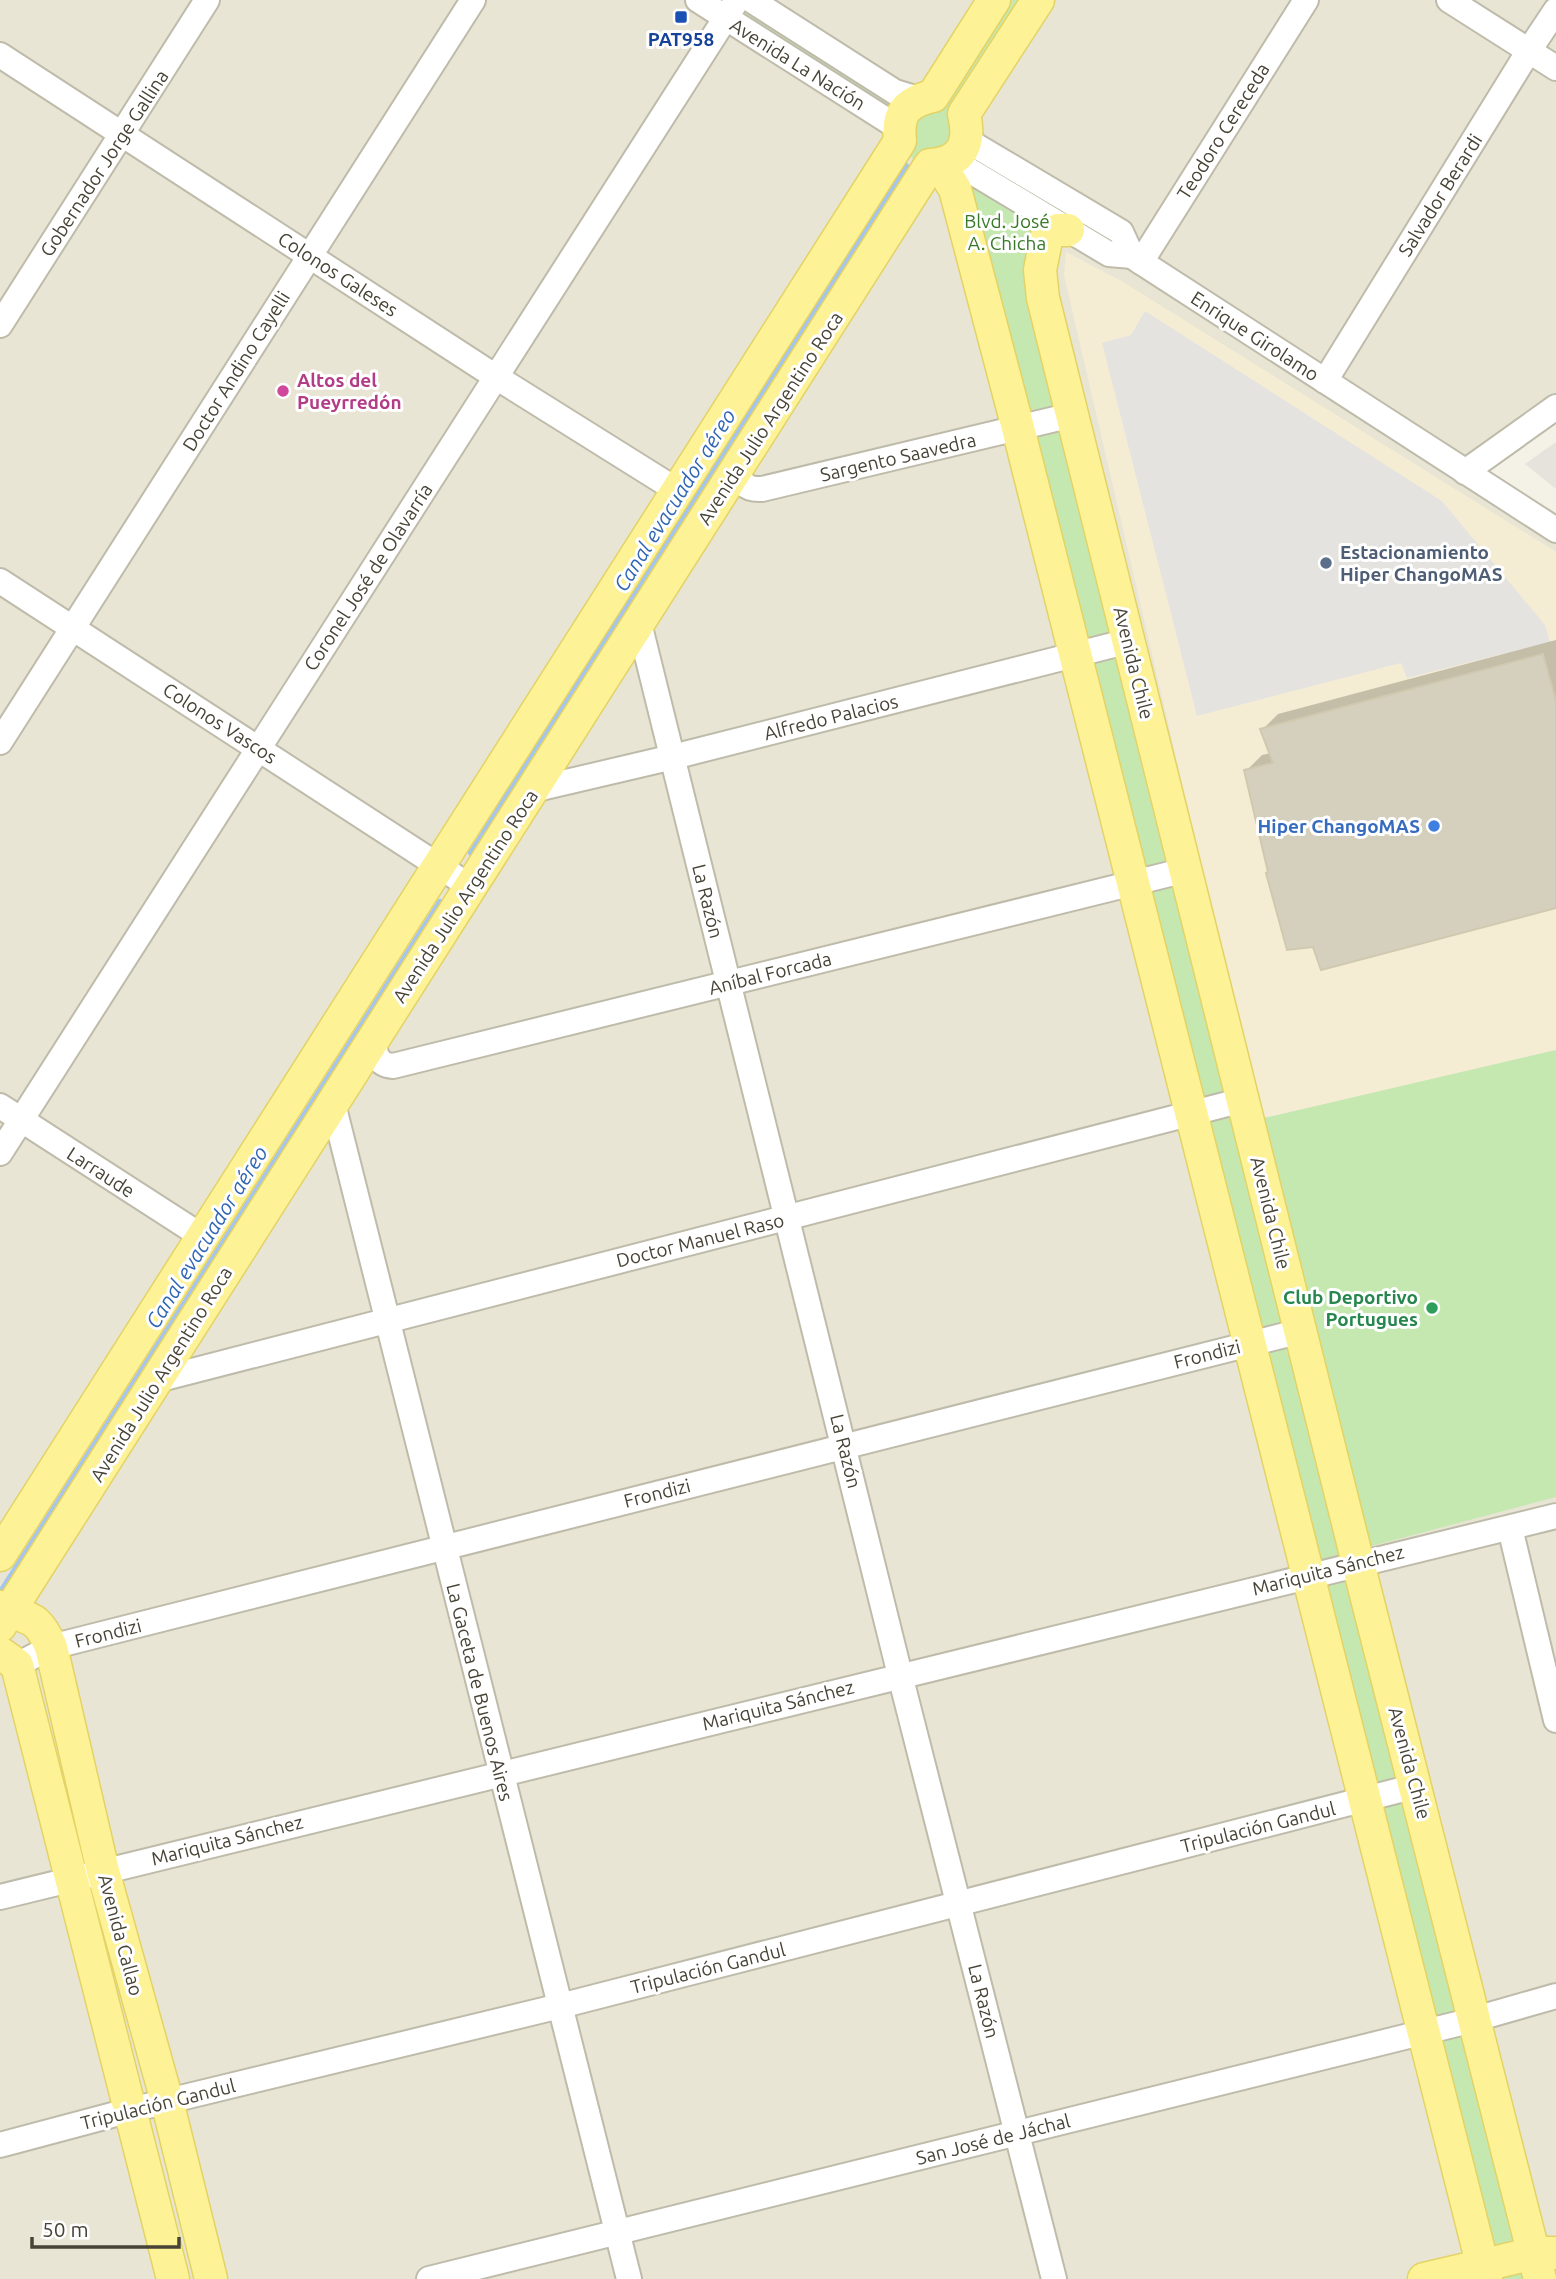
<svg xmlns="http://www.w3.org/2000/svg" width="1556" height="2279" viewBox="0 0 1556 2279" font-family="Ubuntu,sans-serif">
  <rect width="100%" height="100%" fill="#f4f2e7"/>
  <polygon fill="#e8e5d5" points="0,0 1556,0 1556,407 1465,472 1556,530 1556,2279 0,2279"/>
  <polygon fill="#f5edd3" points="1066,252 1123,282 1556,552 1556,1050 1260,1119 1064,275"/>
  <polygon fill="#e6e3dc" points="1556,442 1556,489 1525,464"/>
  <g fill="#c5e8b0">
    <polygon points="698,0 751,0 918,99 994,0 1038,0 968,132 1044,185 1132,256 1068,230 1042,252 1534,2252 1556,2253 1556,2279 1424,2279 1482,2265 955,189 912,158 900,141"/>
    <polygon points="1556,1050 1556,1497 1368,1547 1260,1119"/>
  </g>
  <polygon fill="#e5e3df" points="1145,311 1442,501 1545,625 1550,642 1407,678 1401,663 1197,716 1102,343 1131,335"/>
  <polygon fill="#0003" points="1556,640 1556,906 1314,945 1270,871 1246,771 1262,755 1271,753 1263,729 1278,714"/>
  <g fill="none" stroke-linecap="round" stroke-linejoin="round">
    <g stroke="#a4c4f0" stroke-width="6">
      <polyline points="471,853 906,166"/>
      <polyline points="2,1590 440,902"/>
    </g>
  </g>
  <polygon fill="#d5d0bd" stroke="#d0c9b0" stroke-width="2" points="1543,654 1556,701 1556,908 1321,970 1313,947 1287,950 1266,873 1268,872 1244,770 1273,763 1260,729"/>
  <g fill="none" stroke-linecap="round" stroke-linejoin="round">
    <defs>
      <g id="minor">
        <polyline points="698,0 899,128"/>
        <polyline points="751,0 895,92 918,99"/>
        <polyline points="1449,0 1556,68"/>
        <polyline points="0,55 496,377 678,491"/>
        <polyline points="968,132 973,144 1121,232 1132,256 1141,262 1556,530"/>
        <polyline points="952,160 1109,254 1132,256"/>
        <polyline points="1141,262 1306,0"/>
        <polyline points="0,325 207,0"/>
        <polyline points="1325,381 1528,52 1556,10"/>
        <path d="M739,466c-2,16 7,24 23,23l310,-74"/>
        <polyline points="1465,472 1556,407"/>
        <polyline points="0,581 471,887"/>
        <polyline points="639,623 900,1675 1054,2279"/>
        <polyline points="0,742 473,0"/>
        <polyline points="532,790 673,757 1129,641"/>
        <path d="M376,1036c-4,15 1,29 17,30l793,-196"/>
        <polyline points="333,1104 629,2279"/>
        <polyline points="0,1106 203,1237"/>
        <polyline points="0,1153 737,0"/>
        <polyline points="157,1380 1243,1100"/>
        <polyline points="1510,1528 1556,1720"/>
        <polyline points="17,1665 51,1647 1301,1331"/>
        <polyline points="0,1897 1556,1516"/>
        <polyline points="0,2145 131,2110 560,2006 1416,1786"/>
        <polyline points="429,2279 1465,2022 1556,1996"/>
      </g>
      <g id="major">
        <polyline points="940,165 955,189 1018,428 1486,2279"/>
        <polyline points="1068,230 1058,230 1047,235 1040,270 1043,298 1358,1563 1540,2279"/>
        <path d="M0,1555l900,-1414c-3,-28 6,-39 33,-45l61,-96"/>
        <path d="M0,1607c29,13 37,7 51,40l52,224 64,230 44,178"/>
        <path d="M0,1626l930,-1461c33,-2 41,-22 34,-51l74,-114"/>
        <polyline points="0,1653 17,1665 173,2279"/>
        <polyline points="1424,2279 1535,2253 1556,2253"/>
      </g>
    </defs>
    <use href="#minor" stroke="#bfbbaa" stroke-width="28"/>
    <use href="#major" stroke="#e3d366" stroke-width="35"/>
    <use href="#minor" stroke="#fff" stroke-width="24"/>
    <use href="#major" stroke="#fef296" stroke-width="32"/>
  </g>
  <rect fill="#1a4fb4" stroke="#fff" stroke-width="2.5" x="674" y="10" width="14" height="14" rx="3.5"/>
  <circle fill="#d1479c" stroke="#fff" stroke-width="2.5" cx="283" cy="391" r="7"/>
  <circle fill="#5c6f8a" stroke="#fff" stroke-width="2.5" cx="1326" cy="563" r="7"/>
  <circle fill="#3f7fe0" stroke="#fff" stroke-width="2.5" cx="1434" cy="826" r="7"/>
  <circle fill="#2e9e5b" stroke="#fff" stroke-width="2.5" cx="1432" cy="1308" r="7"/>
  <g text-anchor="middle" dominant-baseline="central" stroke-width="6" stroke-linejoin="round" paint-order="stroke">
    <g font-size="19" font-weight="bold" fill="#164399" stroke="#fff">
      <text x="681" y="39">PAT958</text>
    </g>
    <g font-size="19" fill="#474336" stroke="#fff">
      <text transform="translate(798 64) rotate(32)">Avenida La Nación</text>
      <text transform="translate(1223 131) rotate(-58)">Teodoro Cereceda</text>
      <text transform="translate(104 163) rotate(-57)">Gobernador Jorge Gallina</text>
      <text transform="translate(1440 195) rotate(-58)">Salvador Berardi</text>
      <text transform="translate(338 274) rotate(33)">Colonos Galeses</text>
      <text transform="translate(1255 336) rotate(33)">Enrique Girolamo</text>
      <text transform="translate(236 371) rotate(-58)">Doctor Andino Cayelli</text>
      <text transform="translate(770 418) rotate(-57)">Avenida Julio Argentino Roca</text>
      <text transform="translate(898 457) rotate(-13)">Sargento Saavedra</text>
      <text transform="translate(368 577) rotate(-57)">Coronel José de Olavarría</text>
      <text transform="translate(1134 663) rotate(76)">Avenida Chile</text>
      <text transform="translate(831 717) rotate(-14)">Alfredo Palacios</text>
      <text transform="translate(220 723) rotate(33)">Colonos Vascos</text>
      <text transform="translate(465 896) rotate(-57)">Avenida Julio Argentino Roca</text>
      <text transform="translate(708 901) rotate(76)">La Razón</text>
      <text transform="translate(770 973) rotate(-14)">Aníbal Forcada</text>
      <text transform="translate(101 1172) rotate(33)">Larraude</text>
      <text transform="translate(1271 1213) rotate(76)">Avenida Chile</text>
      <text transform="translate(700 1240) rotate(-14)">Doctor Manuel Raso</text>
      <text transform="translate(1207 1354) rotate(-14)">Frondizi</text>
      <text transform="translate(161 1374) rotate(-58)">Avenida Julio Argentino Roca</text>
      <text transform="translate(846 1451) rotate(76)">La Razón</text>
      <text transform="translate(657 1493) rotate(-14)">Frondizi</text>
      <text transform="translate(1328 1570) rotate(-14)">Mariquita Sánchez</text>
      <text transform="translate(108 1633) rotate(-14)">Frondizi</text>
      <text transform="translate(480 1692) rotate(76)">La Gaceta de Buenos Aires</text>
      <text transform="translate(778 1705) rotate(-14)">Mariquita Sánchez</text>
      <text transform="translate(1410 1763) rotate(75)">Avenida Chile</text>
      <text transform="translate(1258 1827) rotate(-14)">Tripulación Gandul</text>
      <text transform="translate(227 1840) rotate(-14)">Mariquita Sánchez</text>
      <text transform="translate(121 1935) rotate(75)">Avenida Callao</text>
      <text transform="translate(708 1968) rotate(-14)">Tripulación Gandul</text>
      <text transform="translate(984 2001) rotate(76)">La Razón</text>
      <text transform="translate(158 2104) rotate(-14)">Tripulación Gandul</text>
      <text transform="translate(993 2139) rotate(-14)">San José de Jáchal</text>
    </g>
    <g font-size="19" fill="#3a7929" stroke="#fff">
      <text x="1007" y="221">Blvd. José<tspan x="1007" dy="22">A. Chicha</tspan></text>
    </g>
    <g font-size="19" font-weight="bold" fill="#b23c85" stroke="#fff" text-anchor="start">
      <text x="297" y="380">Altos del<tspan x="297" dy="22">Pueyrredón</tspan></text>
    </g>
    <g font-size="19" font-weight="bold" fill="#4e5e75" stroke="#fff" text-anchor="start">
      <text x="1340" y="552">Estacionamiento<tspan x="1340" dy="22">Hiper ChangoMAS</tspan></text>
    </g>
    <g font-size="19" font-weight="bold" fill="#366cbe" stroke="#fff" text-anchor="end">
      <text x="1420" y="826">Hiper ChangoMAS</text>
    </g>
    <g font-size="19" font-weight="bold" fill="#27864d" stroke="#fff" text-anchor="end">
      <text x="1418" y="1297">Club Deportivo<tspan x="1418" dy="22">Portugues</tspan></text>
    </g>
    <g font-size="21" font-style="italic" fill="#2f65b3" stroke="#fff">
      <text transform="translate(674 500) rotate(-58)">Canal evacuador aéreo</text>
      <text transform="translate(206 1237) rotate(-58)">Canal evacuador aéreo</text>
    </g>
  </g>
  <path d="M32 2237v10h147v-10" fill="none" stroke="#474336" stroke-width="3.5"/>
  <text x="42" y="2237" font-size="21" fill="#474336" stroke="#ffffff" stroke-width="5" paint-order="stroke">50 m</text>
</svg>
